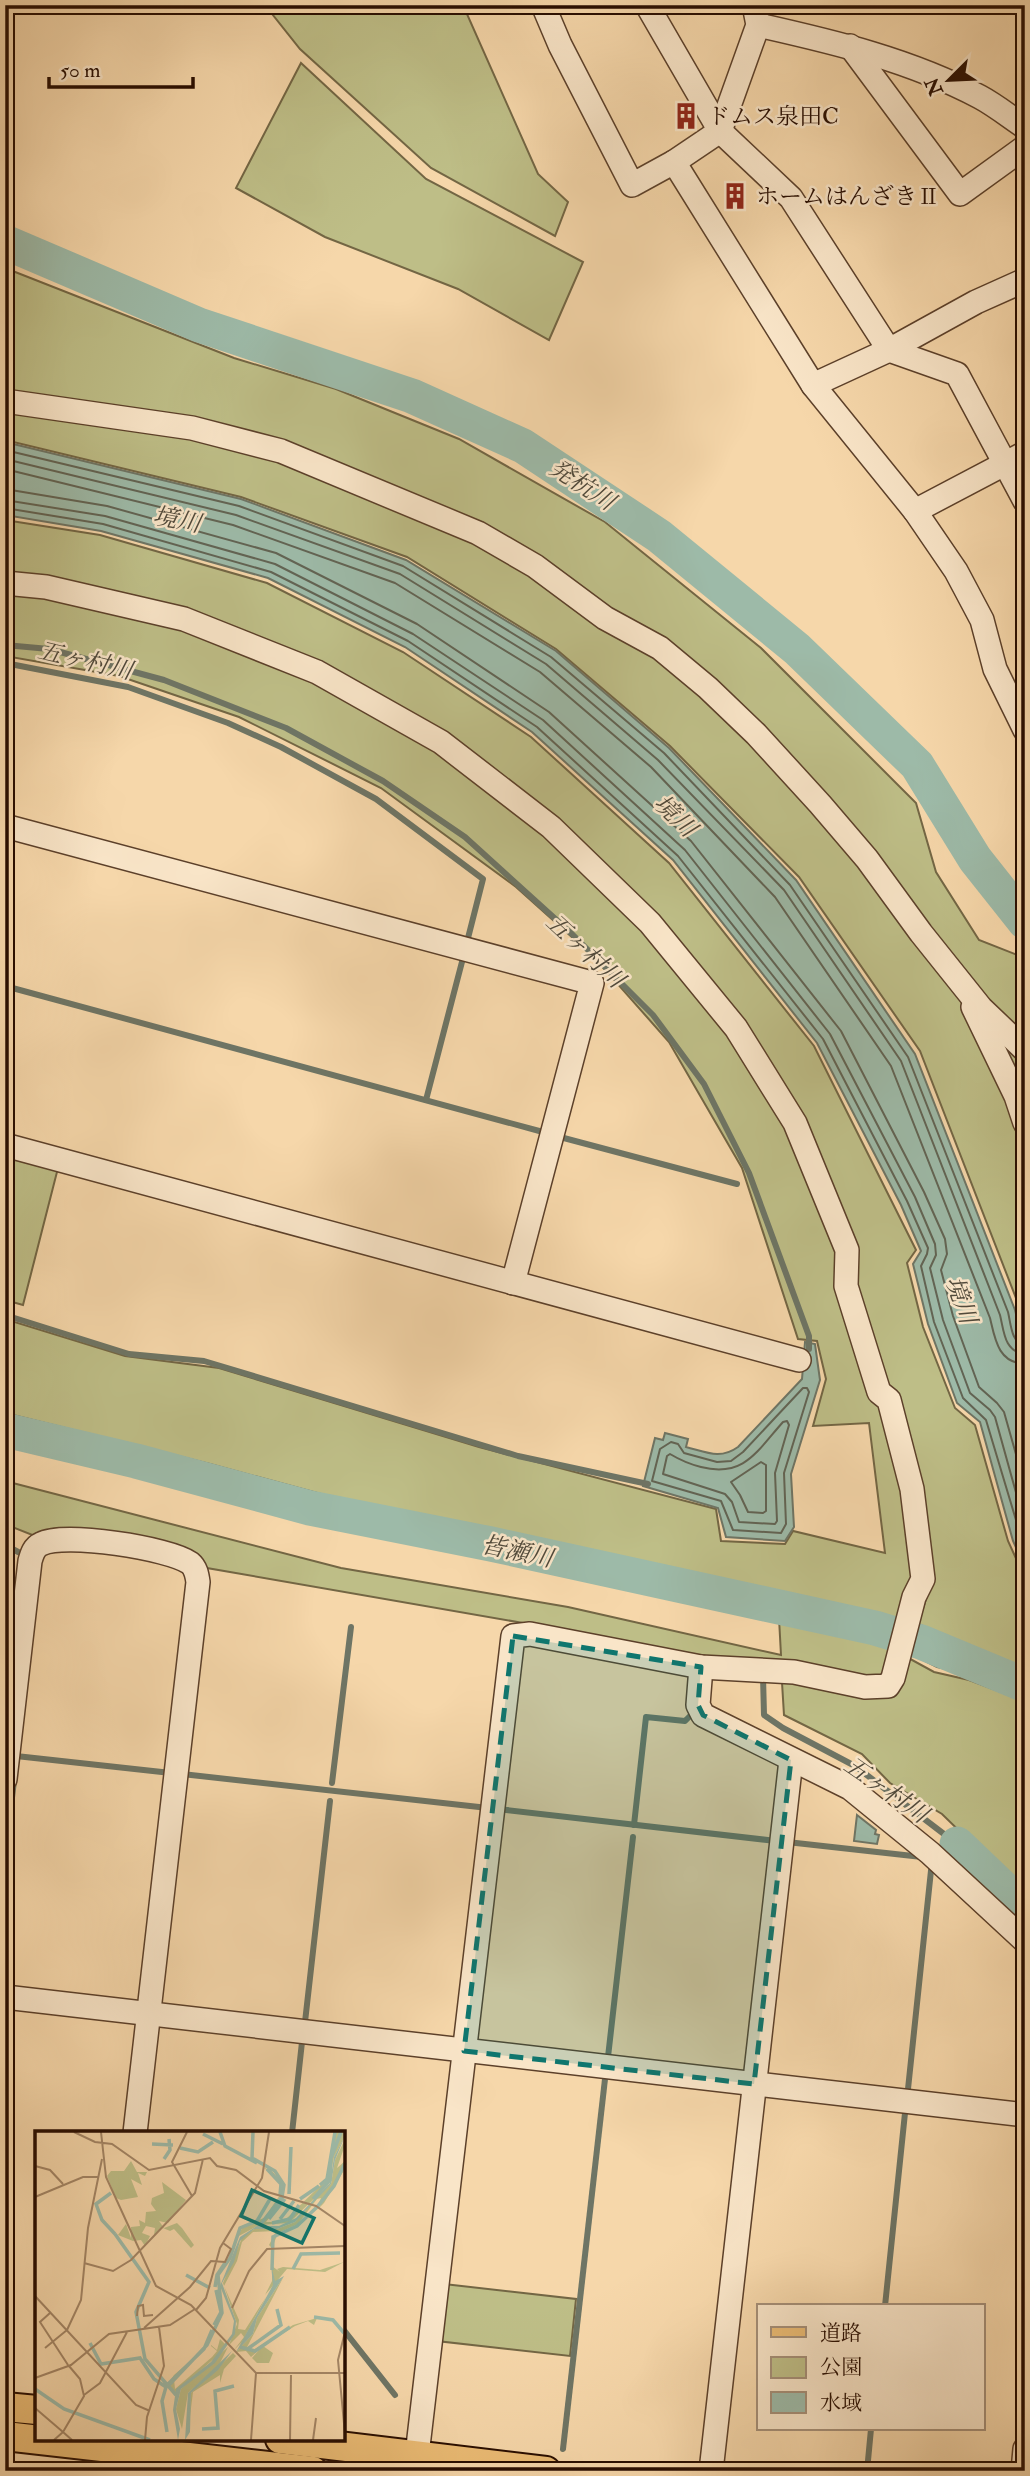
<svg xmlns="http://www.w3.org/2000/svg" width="1030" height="2476" viewBox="0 0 1030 2476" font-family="'IM FELL Double Pica','Noto Serif JP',serif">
  <rect width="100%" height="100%" fill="#f6d7aa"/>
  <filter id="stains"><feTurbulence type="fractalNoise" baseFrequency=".00286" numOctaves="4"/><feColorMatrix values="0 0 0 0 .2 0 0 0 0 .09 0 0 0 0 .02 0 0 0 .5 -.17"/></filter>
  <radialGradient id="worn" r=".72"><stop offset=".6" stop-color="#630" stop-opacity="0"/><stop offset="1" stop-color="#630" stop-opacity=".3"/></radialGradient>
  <g fill="#bebe87" stroke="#736644" stroke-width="2">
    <polygon points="265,5 435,5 439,13 455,5 463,5 538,174 568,202 555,236 431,168 300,49"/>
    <polygon points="301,63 426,179 583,262 549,340 458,289 325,237 236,188"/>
    <polygon points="5,268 234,358 336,389 459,439 605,522 761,648 916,803 936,872 979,940 1025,958 1025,1039 1007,1044 1025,1066 1025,1328 1021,1311 920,1051 799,877 670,746 556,649 407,557 241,497 5,440"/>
    <polygon points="5,520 100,535 267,583 403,652 531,737 669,863 814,1046 916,1250 907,1263 923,1327 955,1408 975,1425 1008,1541 1025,1578 1025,1669 918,1624 928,1593 899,1620 776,1592 380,1510 210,1464 5,1413 5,1319 125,1356 219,1368 479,1447 716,1509 721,1541 785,1544 793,1531 885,1553 869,1423 813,1426 826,1379 817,1341 798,1339 742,1168 669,1042 593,956 516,887 381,788 239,717 119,676 5,656"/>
    <polygon points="5,1154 58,1168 23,1305 5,1300"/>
    <polygon points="5,1481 341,1568 568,1607 781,1655 779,1618 892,1649 934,1672 969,1680 1025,1701 1025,1895 942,1814 890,1783 862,1754 784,1715 781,1666 703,1662 523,1623 207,1568 200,1559 40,1538 12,1527 5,1521"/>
    <polygon points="444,2284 576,2299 570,2356 437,2341"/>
  </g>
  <g fill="#9dbaa8" stroke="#6e7565" stroke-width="2">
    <polygon points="5,442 241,499 406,560 556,651 669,748 796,880 915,1054 1015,1310 1025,1350 1025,1567 1013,1541 980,1422 957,1403 928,1324 913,1264 921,1251 901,1205 817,1043 673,860 532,732 405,647 268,578 101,531 5,515"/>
    <path d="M805,1342l10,2 5,36 -29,94 3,53 -9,14 -59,-4 -8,-29 -75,-22 12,-48 8,2 2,-7 23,6 -2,8c20,5 34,13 52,0l64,-68z"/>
    <polygon points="916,1627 1025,1673 1025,1696 968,1674 937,1667 909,1653"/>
    <polygon points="857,1815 876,1830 875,1834 879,1835 877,1844 854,1841"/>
  </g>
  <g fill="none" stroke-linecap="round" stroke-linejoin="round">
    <g stroke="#626454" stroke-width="2">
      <path d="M5,450l234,56 164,60 148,91 113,96 126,132 118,172 100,255c3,12 3,31 17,33"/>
      <path d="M5,459l231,56 164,59 146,90 112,96 126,130 117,171 99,254c4,16 4,37 25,39"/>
      <path d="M5,469l228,56 162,58 145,89 111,95 124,130 116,169 99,252c5,21 8,45 35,46"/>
      <polyline points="5,489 107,506 276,553 417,624 549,712 691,841 841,1031 924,1192 945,1239 947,1254 941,1270 953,1316 979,1387 997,1403 1004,1412 1025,1486"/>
      <polyline points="5,500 105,516 275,564 413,634 543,720 685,850 830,1034 915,1197 935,1244 936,1255 930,1268 943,1320 970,1393 990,1410 995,1417 1025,1525"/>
      <polyline points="5,508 103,524 271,572 408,641 537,727 678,856 823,1039 907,1201 928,1248 927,1254 921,1266 934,1322 963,1398 986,1420 1025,1550"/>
      <polygon points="803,1388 807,1388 809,1392 784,1473 786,1524 781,1533 733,1530 721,1501 652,1481 660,1449 671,1442 678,1444 684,1453 717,1462 731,1461 743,1452"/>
      <path d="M787,1421l2,4 -14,48 2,48 -2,3 -36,-2 -7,-20 -7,-8 -62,-20 4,-18 3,-2c10,6 19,10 31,13 43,11 56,-16 82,-45z"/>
      <polygon points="761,1462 766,1465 766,1511 763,1513 748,1512 740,1495 731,1482"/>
      <polyline points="1025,1679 924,1638 920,1640 919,1650 939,1660 970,1668 1025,1688"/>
    </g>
    <g stroke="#6e7565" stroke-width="6">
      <polyline points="5,645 49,649 164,680 286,728 383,781 465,837 572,934 653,1015 704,1084 749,1173 809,1336 809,1349"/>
      <polyline points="5,663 128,687 228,723 281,747 376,799 483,879 467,942"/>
      <polyline points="5,986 543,1132"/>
      <polyline points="426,1100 463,958"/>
      <polyline points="560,1137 737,1184"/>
      <polyline points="5,1315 129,1354 204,1361 518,1456 648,1484"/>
      <polyline points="5,1545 22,1554"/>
      <polyline points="763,1676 764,1715 783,1728 855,1766 957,1844 939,1853"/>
      <polyline points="16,1756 171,1773"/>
      <polyline points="182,1774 488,1808"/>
      <polyline points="332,1783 351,1627"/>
      <polyline points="498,1809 776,1841"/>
      <polyline points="634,1825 646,1717 685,1721 691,1715"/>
      <polyline points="787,1842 922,1857"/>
      <polyline points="5,1856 14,1781"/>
      <polyline points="305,2022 330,1801"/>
      <polyline points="608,2057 633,1837"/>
      <polyline points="908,2089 932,1861"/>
      <polyline points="292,2133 302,2042"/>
      <polyline points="885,2306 905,2113"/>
      <polyline points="343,2329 395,2395"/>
      <polyline points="563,2449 605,2079"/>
      <polyline points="867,2471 871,2429"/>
    </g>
    <g stroke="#9dbaa8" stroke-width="35">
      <polyline points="5,242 199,325 412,396 523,446 659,536 797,649 917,765 975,859 1025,922"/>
      <polyline points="5,1430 136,1461 310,1508 491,1544 875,1628 921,1642 1025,1685"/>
      <polyline points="957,1844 1025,1909"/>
    </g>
    <defs>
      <g id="minor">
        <polyline points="543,5 560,45 632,185 674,162 720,131 791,198 889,350 957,374 1025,501"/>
        <polyline points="647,5 720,131"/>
        <path d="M758,25c76,17 152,35 222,72 15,8 30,20 45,30"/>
        <polyline points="850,46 960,194 1025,147"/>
        <polyline points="720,131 758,25 754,5"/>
        <polyline points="674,162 813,385 889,350 976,302 1025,280"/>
        <polyline points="813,385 915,511 1025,453"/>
        <polyline points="5,401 192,428 281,451 478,533 535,566 605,618 660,648 708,688 756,734 820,804 867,859 921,933 981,1008 1025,1050"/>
        <polyline points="915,511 956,571 982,620 995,669 1025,730"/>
        <polyline points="5,583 46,587 184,619 317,672 441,742 551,827 650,923 736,1028 795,1123 847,1250 846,1286 879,1392 889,1400 912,1489 923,1579 914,1597 893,1678 888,1686 865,1687 794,1672 701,1667 530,1634 513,1636 417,2455"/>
        <polyline points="5,826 592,983 513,1283"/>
        <polyline points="973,1007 1016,1096 1025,1123"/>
        <polyline points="5,1145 799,1360"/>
        <polyline points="701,1667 698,1705 703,1715 850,1788 930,1853 1025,1941"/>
        <path d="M5,1779l25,-218c2,-7 4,-14 11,-17 23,-12 128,4 149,19 6,5 7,12 8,19l-63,551"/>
        <polyline points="5,1997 1025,2115"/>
        <polyline points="711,2471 791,1760"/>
        <polyline points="1023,2471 1025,2449"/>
      </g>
      <g id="major">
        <polyline points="5,2407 37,2410"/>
        <polyline points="5,2436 313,2471"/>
        <polyline points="280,2439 546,2471"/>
      </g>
    </defs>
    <use href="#minor" stroke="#5c402a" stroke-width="26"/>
    <use href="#major" stroke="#280d00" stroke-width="32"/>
    <use href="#minor" stroke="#f9e5c8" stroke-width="23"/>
    <use href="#major" stroke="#ebbc75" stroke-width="28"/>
  </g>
  <path fill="#0f766e" fill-opacity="0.2" stroke="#0f766e" stroke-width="5" stroke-dasharray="14 9" stroke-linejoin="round" d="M513,1636l188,31 -3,38 5,10 88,45 -37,324 -290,-33z"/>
  <defs>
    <symbol id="building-bare" viewBox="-9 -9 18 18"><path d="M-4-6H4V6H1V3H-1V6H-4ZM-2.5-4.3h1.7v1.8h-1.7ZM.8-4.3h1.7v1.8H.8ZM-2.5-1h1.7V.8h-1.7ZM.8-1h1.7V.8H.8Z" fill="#8f2418" stroke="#f9e5c8" stroke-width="2.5" paint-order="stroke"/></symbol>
  </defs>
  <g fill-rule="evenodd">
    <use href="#building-bare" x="667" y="97" width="38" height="38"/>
    <use href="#building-bare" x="716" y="177" width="38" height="38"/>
  </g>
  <g text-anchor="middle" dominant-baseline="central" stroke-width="5" stroke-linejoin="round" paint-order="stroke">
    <g font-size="23" fill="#280d00" stroke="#f9e5c8" text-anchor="start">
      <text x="707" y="116">ドムス泉田C</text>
      <text x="756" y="196">ホームはんざきⅡ</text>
    </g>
    <g font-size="24" font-style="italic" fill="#514a3b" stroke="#f9e5c8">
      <text transform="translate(582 485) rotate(33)">発杭川</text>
      <text transform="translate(177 520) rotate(11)">境川</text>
      <text transform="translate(85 661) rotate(13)">五ヶ村川</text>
      <text transform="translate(675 816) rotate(44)">境川</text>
      <text transform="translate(585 951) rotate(43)">五ヶ村川</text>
      <text transform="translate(961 1300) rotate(71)">境川</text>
      <text transform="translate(517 1552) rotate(12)">皆瀬川</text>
      <text transform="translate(886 1790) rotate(35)">五ヶ村川</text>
    </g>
  </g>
  <g transform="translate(35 2131)">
    <rect width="310" height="310" fill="#f6d7aa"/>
    <path d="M300,1h10v4l-11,21 -6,28 -39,38 -30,2 -22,12 7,-12 20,-7 16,-23 1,-12 -18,-16 10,5 9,11 1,4 -3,10 -16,22 19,-22 2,8 -5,-1 -14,18h17l44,-43zM310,8v6l-8,23 8,-7 -2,11 -19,31 -5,5 4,-8 -4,3 2,-5 -4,1 -19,25 -20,9 -6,15 -3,-3 7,-14 -23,1 -11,10 -5,19 -13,25 15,34 -1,9 7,1 21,-33 -24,45 -8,8 10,-13 -3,-4 -12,12 8,-21 -14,-41 19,-45 12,-9h23l18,-7 17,-21 19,-17 4,-24zM96,30l6,11h10l-2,4 -7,-3 4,12 -11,-6 7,18 -17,3 -5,-2 -9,-22 4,-5h13zM127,51l24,18 -18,23 -9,-2 5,7 13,-5 5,5 12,17 -3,3 -17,-19 -4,2 -7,-3 -9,7 1,-7 -9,-2 -4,7 8,3 -5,10 -4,-6 -8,1 -15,-6 8,-11 5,14v-11l9,-1 -1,-6 6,3 1,-11 10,-1 -5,-7 1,-6 12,-5zM309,131l-19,10 -38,-3 -22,26 7,-14v-15l8,6 -3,-3 6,-2 37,3zM249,145l-38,73h9l38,-24 24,-7 -3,7 -6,-4 -13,5 -32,20 10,7 -4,10h-12l-5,-5 7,-8 -8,7 -5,-6 -10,1 17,-18 4,-16zM185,208l6,6 -9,11 -42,37 -7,-9 6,-9 34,-29 -34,33 1,10 37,-32 5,-6 -6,-5v-1l6,5zM193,216l-9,18 -31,28 -6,36 -6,-20 5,-20zM198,222l3,3 -12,13 -4,14v-8l-27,17 -4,32 2,-31z" fill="#bebe87"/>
    <path d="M310,5l-10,24 -4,24 -36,38 -18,7h-23l-14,12 -6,21 -12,21 14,38 -1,13 -20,29 -34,26 -5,20 4,20 -2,11 -5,-30 3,-21 35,-27 21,-28 2,-13 -14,-35 20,-49 23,-15 -2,4h18l17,-8 34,-35 4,-26zM236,134l4,16 9,-5 -27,42 -4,16 -17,18 37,-67zM197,220l-14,19 -27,23 -1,39 -5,8 3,-47z" fill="#9dbaa8"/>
    <path fill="none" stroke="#9dbaa8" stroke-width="3.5" d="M185,1l5,14 32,17M218,1l-1,26 23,13 9,14 -2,12 -22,28M168,3l20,10M117,13l21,1M145,17l18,4 15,-10M129,28l6,-9 -1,-11M232,38l14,15 -1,11M285,54l7,-6 8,-47M76,62l-15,11 6,16 13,14M254,63l2,-47M265,68l19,-13M278,68l17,-19 1,-22 10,-26M234,88l16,-20M245,88l14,-18M222,90l13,-22M237,92l18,-4 9,-14M80,103l34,48 -13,30 9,47 31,36M258,138l8,-15 39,-1M237,139l1,-33 24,-11 20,-19 17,-21 11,-23M151,144l24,13M180,156l2,-12 8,-12M279,186l19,3 11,13M179,194l7,-13 -5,-22M55,212l11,21 39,-6 14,21 12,8 -4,14 5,31M205,216l15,4 35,-24M211,219l35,-25 -4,-16M133,253l36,-35 8,-19M134,254l38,-40 15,-32 -4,-38 12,-17 10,-30 17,-7M0,258l29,20 86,31M167,298l16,-1 -3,-37 19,-5"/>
    <path fill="none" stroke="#a48666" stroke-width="2" d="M39,1l21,10 17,2 37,26 61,-12 7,8 19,4 28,21 52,15 29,20M66,1l5,45 50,109 35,19 65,68h89M152,1l-15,30 20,34M0,35l15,4 13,14M0,66l48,-20h16M49,132l29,8 18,-11 64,-67 8,-34M0,165l101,109 14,6M197,177l17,-37 18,-22 78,-3M161,179l10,-12 14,-50 42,-70 7,-46M15,182l-10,9 28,43M102,185l1,-10 5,-1 1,11 9,-1M109,197l46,-41 21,-26 14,1 6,-13 -8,-6M32,199l14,-30 7,-72 14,-69M310,201l-7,28 7,74M10,217l22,-18M34,235l11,13 4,17 -21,36 9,8M0,247l36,-13 38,-31 61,-9 25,-16M49,264l16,-12 27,-51M0,277l28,24 -9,8M110,309l2,-23 17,-51 -5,-39M216,309l5,-67M255,309l1,-65M278,309l3,-22"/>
    <path fill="#0f766e" fill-opacity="0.15" stroke="#0f766e" stroke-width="3.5" d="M217,59l62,28 -12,25 -61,-27z"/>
    <rect width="310" height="310" fill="none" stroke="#280d00" stroke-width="3.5"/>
  </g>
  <rect width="1030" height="2476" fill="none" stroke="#f6d7aa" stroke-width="28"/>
  <rect x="7" y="7" width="1016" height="2462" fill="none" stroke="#280d00" stroke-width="3.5"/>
  <rect x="14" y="14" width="1002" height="2448" fill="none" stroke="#280d00" stroke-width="2"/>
  <rect x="757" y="2304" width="228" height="126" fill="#f9e5c8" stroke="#a58f78" stroke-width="2"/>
  <rect x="771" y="2327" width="35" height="10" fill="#ebbc75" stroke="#a58f78" stroke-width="2"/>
  <text x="820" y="2340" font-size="21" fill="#280d00">道路</text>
  <rect x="771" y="2357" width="35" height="21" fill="#bebe87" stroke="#a58f78" stroke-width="2"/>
  <text x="820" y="2374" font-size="21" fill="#280d00">公園</text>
  <rect x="771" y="2392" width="35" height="21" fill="#9dbaa8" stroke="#a58f78" stroke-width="2"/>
  <text x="820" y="2410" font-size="21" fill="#280d00">水域</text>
  <g transform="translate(949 80) rotate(246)" stroke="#f9e5c8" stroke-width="5" paint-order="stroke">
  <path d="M0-5L12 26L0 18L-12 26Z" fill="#280d00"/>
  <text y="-10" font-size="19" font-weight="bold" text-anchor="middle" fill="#280d00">N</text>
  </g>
  <path d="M49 77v10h144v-10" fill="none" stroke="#280d00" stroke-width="3.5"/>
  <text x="60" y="77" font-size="21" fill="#280d00" stroke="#f9e5c8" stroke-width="5" paint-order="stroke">50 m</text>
  <rect width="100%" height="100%" filter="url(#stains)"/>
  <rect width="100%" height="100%" fill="url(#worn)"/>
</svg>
